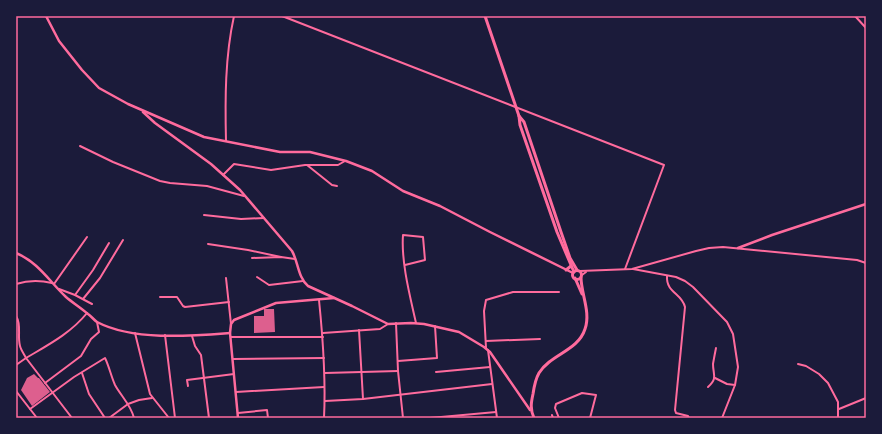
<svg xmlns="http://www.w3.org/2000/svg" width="882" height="434" viewBox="0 0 882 434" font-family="'Source Sans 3',sans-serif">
  <rect width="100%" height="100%" fill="#1b1b3a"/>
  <g fill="#dd5f8e">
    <polygon points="264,309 274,309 275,332 254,333 254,316 264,316"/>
    <polygon points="34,374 38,378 39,378 50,392 32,406 21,390 27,378"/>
  </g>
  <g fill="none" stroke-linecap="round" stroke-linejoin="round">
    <g stroke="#ff6b9d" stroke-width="2">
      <polyline points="282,16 664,165 625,269"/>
      <polyline points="855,16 866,28"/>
      <path d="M226,141c-1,-42 -1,-84 8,-125"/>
      <polyline points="80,146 113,162 160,181 170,183 207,186 244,196"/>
      <polyline points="307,165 332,185 337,186"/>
      <polyline points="223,175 234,164 271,170 305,165 338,165 345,161"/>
      <polyline points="204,215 241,219 264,218"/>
      <polyline points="208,244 248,250 281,257"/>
      <polyline points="252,258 281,257 295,259"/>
      <path d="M405,265l20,-5 -2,-23 -20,-2c-2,27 7,61 13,88"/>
      <polyline points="633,269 676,277 685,281 693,287 727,322 733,334 738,367 735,385 722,418"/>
      <polyline points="580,271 632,269 696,251 709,248 723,247 857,260 866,263"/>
      <polyline points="582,275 586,272"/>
      <path d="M667,276c-1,17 15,17 18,31l-10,103 1,3 12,3 1,2"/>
      <polyline points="257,277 269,285 303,281"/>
      <polyline points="226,278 231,324"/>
      <path d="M16,284c13,-4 23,-4 36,-1"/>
      <polyline points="54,284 87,237"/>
      <polyline points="59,289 75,295 92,304"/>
      <polyline points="75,295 93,270 109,243"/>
      <polyline points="160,297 177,297 183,306 185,307 229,302"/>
      <polyline points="83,299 100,278 123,240"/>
      <path d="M319,300c4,39 7,78 5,118"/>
      <path d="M16,316c6,9 1,19 4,30 1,4 4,8 6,12 22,-13 45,-25 61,-45"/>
      <polyline points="396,323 398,371 403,418"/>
      <polyline points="359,330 363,399"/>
      <polyline points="135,333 150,394 169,418"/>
      <polyline points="323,333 380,329 388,324"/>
      <polyline points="165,335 175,418"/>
      <polyline points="192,336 195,346 201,355 209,418"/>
      <polyline points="231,337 323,337"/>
      <polyline points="486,341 540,339"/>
      <polyline points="486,348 484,311 486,300 513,292 559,292"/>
      <polyline points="488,350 497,418"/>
      <polyline points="233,359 324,358"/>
      <polyline points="398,361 437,358 435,326"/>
      <polyline points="798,364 806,366 819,374 828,383 838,402 838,418"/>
      <polyline points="16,365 26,358 72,418"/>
      <polyline points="436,372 490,367"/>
      <polyline points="82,373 89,394 105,418"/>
      <polyline points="325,373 398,371"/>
      <polyline points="715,378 727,384 735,385"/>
      <polyline points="45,383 81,356 91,339 99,332 97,322"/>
      <polyline points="188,386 187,380 234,374"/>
      <path d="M708,387c10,-9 5,-12 5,-23 1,-6 2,-11 3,-16"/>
      <polyline points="16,391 37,418"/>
      <polyline points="236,392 324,387"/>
      <polyline points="325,401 363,399 492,384"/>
      <path d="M30,409l44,-32 31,-19c4,8 6,18 10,27 6,11 16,20 19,33"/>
      <polyline points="839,409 866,398"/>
      <polyline points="238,413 267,410 268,418"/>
      <polyline points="552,415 553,418"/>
      <polyline points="109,418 128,404 139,400 152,398"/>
      <polyline points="430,418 496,412"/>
      <polyline points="559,418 555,408 556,404 582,393 596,395 590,418"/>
    </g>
    <g stroke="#ff6b9d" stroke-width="2.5">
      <polyline points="46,16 59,41 82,70 99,88 128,104 204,137 280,152 310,152 346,161 372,171 403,191 440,206 490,232 573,273"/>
      <path d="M143,112l12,11 56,41 29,26 52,61c6,10 6,27 16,35l44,20 36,18 23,-1 13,1 35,8 25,15 6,5 40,58"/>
      <polyline points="738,248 772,235 866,204"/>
      <path d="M16,253c22,9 33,28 50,44 7,6 15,11 22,17 3,2 6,6 9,8 36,19 94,14 133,11"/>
      <polyline points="238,418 230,333 231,324 234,320 276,303 334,298"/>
    </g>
    <g stroke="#ff6b9d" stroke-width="3">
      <polyline points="485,16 519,116 520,125 557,232 574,272"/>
      <polyline points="519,116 524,122 561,232 570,258 577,270"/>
      <polyline points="566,270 571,266"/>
      <circle cx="577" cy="275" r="4.5"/>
      <polyline points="575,278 582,294"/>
      <path d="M534,418c-4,-9 -3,-15 -1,-24 1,-7 2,-14 6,-21 12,-19 39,-22 46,-44 6,-17 -4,-35 -4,-52"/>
    </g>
  </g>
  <rect width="882" height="434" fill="none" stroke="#1b1b3a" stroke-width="34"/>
  <rect x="17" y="17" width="848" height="400" fill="none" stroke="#ff6b9d" stroke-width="1.5"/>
</svg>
